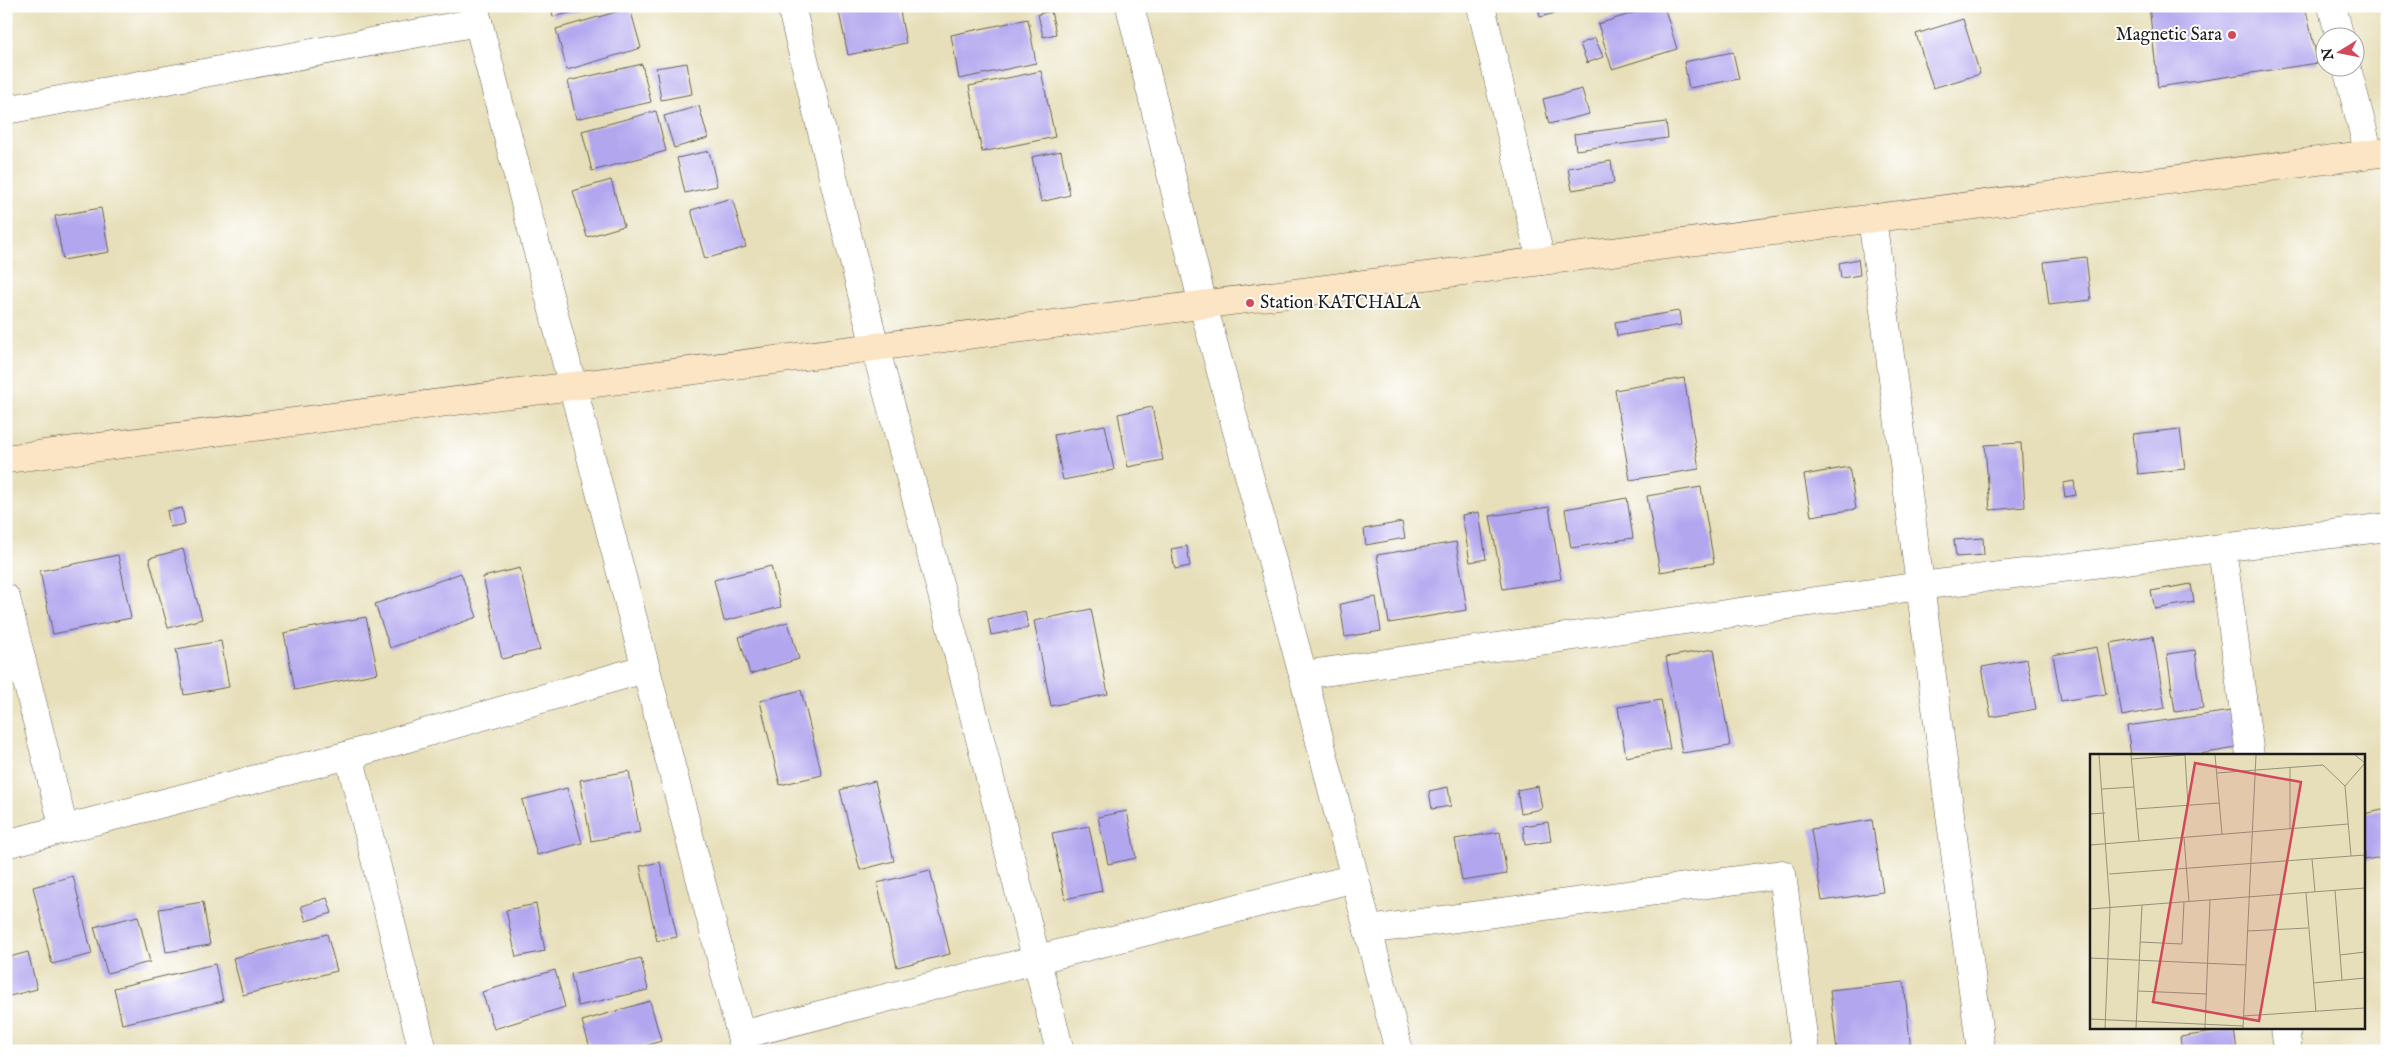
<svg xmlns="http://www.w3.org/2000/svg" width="2393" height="1057" viewBox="0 0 2393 1057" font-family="'IM FELL English',serif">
  <rect width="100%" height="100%" fill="#fff"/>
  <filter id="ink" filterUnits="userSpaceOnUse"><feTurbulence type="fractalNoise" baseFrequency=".02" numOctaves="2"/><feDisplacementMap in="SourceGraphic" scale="10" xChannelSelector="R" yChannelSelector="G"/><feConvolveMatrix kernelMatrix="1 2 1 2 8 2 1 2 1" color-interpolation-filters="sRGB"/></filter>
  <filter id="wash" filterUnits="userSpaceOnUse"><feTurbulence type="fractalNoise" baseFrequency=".0096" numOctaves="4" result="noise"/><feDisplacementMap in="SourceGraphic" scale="20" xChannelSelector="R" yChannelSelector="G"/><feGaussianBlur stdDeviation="1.12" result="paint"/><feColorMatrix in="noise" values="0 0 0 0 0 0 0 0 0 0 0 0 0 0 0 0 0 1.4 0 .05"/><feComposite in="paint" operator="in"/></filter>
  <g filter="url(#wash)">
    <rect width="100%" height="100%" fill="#e7dfb9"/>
    <g id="blocks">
      <g fill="#b2a7ef">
        <polygon points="551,6 593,6 594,7 553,17"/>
        <polygon points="899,6 906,43 848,55 838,7"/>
        <polygon points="1538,6 1571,6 1571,9 1540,17"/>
        <polygon points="1656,6 1664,6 1677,49 1612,69 1598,24"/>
        <polygon points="2149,6 2305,6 2318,63 2158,87"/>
        <polygon points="630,8 641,48 567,70 556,29"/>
        <polygon points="1051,11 1056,34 1043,37 1038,14"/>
        <polygon points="1028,19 1036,63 959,79 951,35"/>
        <polygon points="1963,19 1980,74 1933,88 1916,34"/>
        <polygon points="1595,38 1603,57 1587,63 1580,44"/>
        <polygon points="1733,52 1739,79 1689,88 1684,62"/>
        <polygon points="687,63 692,94 661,100 656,68"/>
        <polygon points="642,64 651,102 576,119 568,81"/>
        <polygon points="1041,71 1055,137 982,152 969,86"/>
        <polygon points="1582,89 1589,114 1549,124 1543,99"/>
        <polygon points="699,106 708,138 674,148 664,116"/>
        <polygon points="656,111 666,151 592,171 582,131"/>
        <polygon points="1666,122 1668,138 1576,150 1574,134"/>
        <polygon points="709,151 717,186 685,193 677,158"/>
        <polygon points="1061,151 1070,195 1041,202 1032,157"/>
        <polygon points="1611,161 1614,183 1572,190 1568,168"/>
        <polygon points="611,180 624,226 587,237 573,191"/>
        <polygon points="732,198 746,247 705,259 691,210"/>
        <polygon points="101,208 109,252 63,260 55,216"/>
        <polygon points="2086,257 2091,300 2049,305 2044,262"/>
        <polygon points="1858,259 1860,275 1841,278 1839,263"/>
        <polygon points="1679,311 1681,325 1617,336 1615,322"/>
        <polygon points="1684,378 1699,469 1630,480 1615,390"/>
        <polygon points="1152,407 1163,460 1128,467 1118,414"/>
        <polygon points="1105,425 1114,470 1063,480 1054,435"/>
        <polygon points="2180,429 2185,469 2138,474 2133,434"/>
        <polygon points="2021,443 2025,507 1990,510 1985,445"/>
        <polygon points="1849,467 1856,509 1811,516 1804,475"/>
        <polygon points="2074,481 2076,495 2065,497 2063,483"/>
        <polygon points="1701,487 1714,563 1660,572 1647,496"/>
        <polygon points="1627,498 1633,538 1571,548 1565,509"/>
        <polygon points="1549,507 1561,579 1503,589 1490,516"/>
        <polygon points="182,508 185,524 170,527 167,511"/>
        <polygon points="1479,512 1486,559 1470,562 1462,515"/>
        <polygon points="1402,522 1405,538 1366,545 1364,529"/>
        <polygon points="1983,538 1984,555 1956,557 1954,540"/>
        <polygon points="1456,542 1467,610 1389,623 1377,555"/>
        <polygon points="1187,546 1190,566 1175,569 1171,549"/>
        <polygon points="183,549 202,619 168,628 149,558"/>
        <polygon points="118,555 131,618 53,634 40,571"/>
        <polygon points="771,566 781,607 724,621 714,580"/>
        <polygon points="520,568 540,650 502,659 483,577"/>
        <polygon points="461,573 477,617 390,648 375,604"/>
        <polygon points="2191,584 2194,602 2155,609 2151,591"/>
        <polygon points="1376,597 1381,631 1345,637 1340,604"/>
        <polygon points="1091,609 1108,694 1051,706 1034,621"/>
        <polygon points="1025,611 1028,628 991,635 988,619"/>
        <polygon points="366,617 378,673 295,690 284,633"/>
        <polygon points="788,622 799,659 750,674 739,637"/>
        <polygon points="2153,636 2165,708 2122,716 2110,643"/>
        <polygon points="221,641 229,687 184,695 176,649"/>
        <polygon points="2097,647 2106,694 2061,701 2053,655"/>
        <polygon points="1714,649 1730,746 1682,753 1666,657"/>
        <polygon points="2195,650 2203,708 2175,712 2167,654"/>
        <polygon points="2027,659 2036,709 1991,717 1982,667"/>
        <polygon points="801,690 822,775 780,785 760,701"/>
        <polygon points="1661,700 1670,749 1626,757 1618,707"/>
        <polygon points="2231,711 2237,748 2187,756 2131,756 2127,726"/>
        <polygon points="629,771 640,832 591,841 580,780"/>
        <polygon points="875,781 894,861 860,870 840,790"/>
        <polygon points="1538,786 1542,809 1521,813 1517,790"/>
        <polygon points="1448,787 1451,806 1432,809 1429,791"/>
        <polygon points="567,788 582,843 537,855 522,800"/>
        <polygon points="2387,809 2387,856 2365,860 2364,814"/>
        <polygon points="1127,811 1136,858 1108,864 1098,817"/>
        <polygon points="1872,820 1883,892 1822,901 1811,829"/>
        <polygon points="1548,822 1551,841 1525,845 1523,826"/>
        <polygon points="1089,826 1102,891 1065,899 1052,833"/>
        <polygon points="1500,832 1507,874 1462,881 1455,839"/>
        <polygon points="660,862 677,937 657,941 640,866"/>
        <polygon points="930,870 950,954 897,967 877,883"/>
        <polygon points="73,876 92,954 52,964 33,887"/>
        <polygon points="327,898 332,913 306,921 301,906"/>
        <polygon points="203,902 210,945 166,952 159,909"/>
        <polygon points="536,904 545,951 516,957 506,910"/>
        <polygon points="138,916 150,962 107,973 94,927"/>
        <polygon points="327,934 337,971 243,995 233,958"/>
        <polygon points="28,952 37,989 6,997 6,958"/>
        <polygon points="641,958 648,990 578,1006 571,974"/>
        <polygon points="215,964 223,1001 122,1024 114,988"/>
        <polygon points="555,970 565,1007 494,1029 482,992"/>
        <polygon points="1904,982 1911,1051 1837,1051 1830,990"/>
        <polygon points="650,1001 661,1041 629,1051 591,1051 582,1021"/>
        <polygon points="2234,1029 2237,1051 2182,1051 2180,1037"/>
      </g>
    </g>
  </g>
  <g filter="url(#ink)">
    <use href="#blocks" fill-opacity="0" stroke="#636053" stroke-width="1"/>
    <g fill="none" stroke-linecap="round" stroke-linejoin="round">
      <defs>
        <g id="street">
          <polyline points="474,6 745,1051"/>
          <polyline points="791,6 875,347 959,657 1060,1051"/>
          <polyline points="1130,6 1203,305 1303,675 1399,1051"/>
          <polyline points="1481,6 1541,261"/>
          <polyline points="2332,6 2340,38"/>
          <polyline points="2347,68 2369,154"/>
          <polyline points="6,110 478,22"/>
          <polyline points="1872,218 1981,1051"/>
          <polyline points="2222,549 2250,756"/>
          <polyline points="6,598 64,829"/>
          <polyline points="1303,675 1920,586 2387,527"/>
          <polyline points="349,755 423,1051"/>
          <polyline points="6,844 349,755 644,669"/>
          <polyline points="1368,930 1782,874 1805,1051"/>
          <polyline points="2285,1028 2288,1051"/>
          <polyline points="741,1035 1355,878"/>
        </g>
        <polyline id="secondary" points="6,459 2387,152"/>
      </defs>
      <use href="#street" stroke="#636053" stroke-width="29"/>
      <use href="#secondary" stroke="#636053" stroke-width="29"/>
      <use href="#street" stroke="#fff" stroke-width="28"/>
      <use href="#secondary" stroke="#fce5c4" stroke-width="28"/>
    </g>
  </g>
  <g fill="#d1495b" stroke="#fff" stroke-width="2">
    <circle cx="2232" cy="35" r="5"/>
    <circle cx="1250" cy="303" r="5"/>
  </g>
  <g text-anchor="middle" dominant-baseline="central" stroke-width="4" stroke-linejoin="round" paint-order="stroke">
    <g font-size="18" fill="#1c1c1c" stroke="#fff" text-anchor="end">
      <text x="2222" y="35">Magnetic Sara</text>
      <text x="1260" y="303" text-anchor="start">Station KATCHALA</text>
    </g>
  </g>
  <g transform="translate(2090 754)">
    <rect width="275" height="275" fill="#e7dfb9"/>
    <path fill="none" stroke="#96917a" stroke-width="1" d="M9,1l11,153 -5,120M41,1l8,86M125,1l7,79M42,5l53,-4 3,50M200,14v61M127,19l106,-8 22,21 6,70M255,32l20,-23 -10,-8M12,35l32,-2M46,55l83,-6M0,60l15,-1M94,83l5,65M0,91l258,-21M222,105l3,33M19,120l256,-19M245,136l7,90M216,139l10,119M0,155l275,-21M157,177l61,-3M50,188l42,2 2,-42M250,201l25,-3M0,204l156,7M223,229l52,-5M48,237l69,3M153,262l122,-8M0,265l153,7M46,274l6,-123M115,274l5,-128M153,274l13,-273"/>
    <path fill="#d1495b" fill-opacity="0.15" stroke="#d1495b" stroke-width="2.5" d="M105,9l106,19 -42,239 -106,-19z"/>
    <rect width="275" height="275" fill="none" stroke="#1c1c1c" stroke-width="2.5"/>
  </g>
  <rect width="2393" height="1057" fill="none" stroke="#fff" stroke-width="25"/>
  <g transform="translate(2340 52) rotate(260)"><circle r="24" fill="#ffffff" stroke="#a4a4a4"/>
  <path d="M0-4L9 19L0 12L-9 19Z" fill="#d1495b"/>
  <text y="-8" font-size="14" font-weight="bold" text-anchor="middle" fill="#1c1c1c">N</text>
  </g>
</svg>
